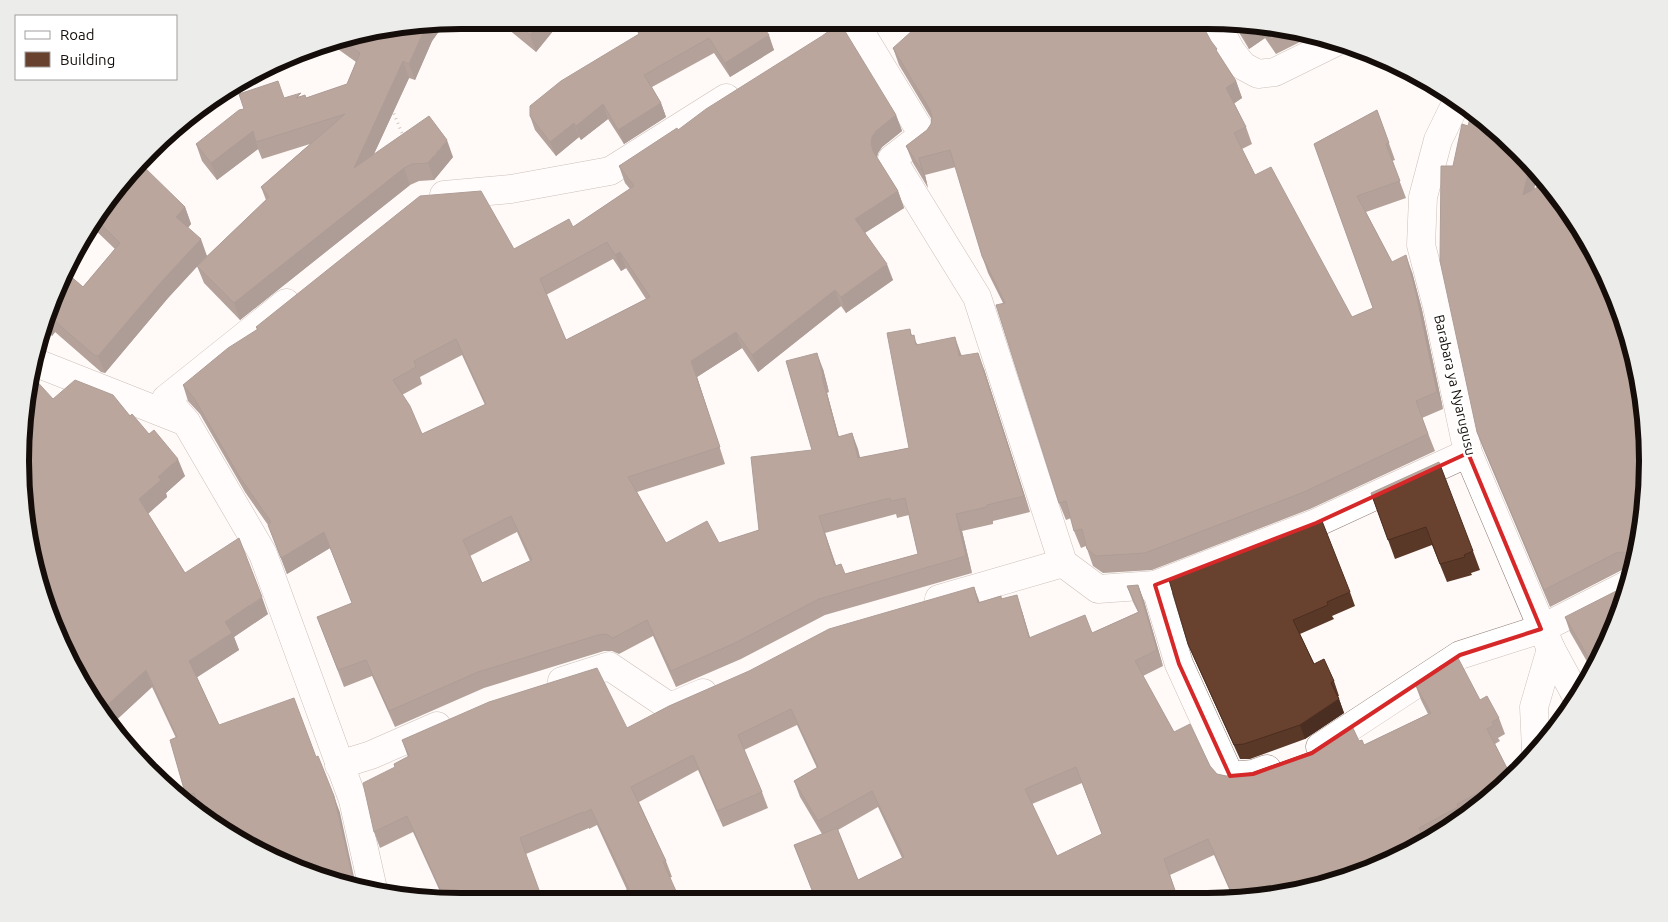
<svg xmlns="http://www.w3.org/2000/svg" width="1668" height="922" viewBox="0 0 1668 922" font-family="Ubuntu,sans-serif">
  <rect width="100%" height="100%" fill="#fffaf8"/>
  <g fill="none" stroke-linecap="round" stroke-linejoin="round">
    <defs>
      <g id="minor">
        <polyline points="853,20 923,135 892,159 977,297 1063,563 1098,589 1155,585 1316,523 1468,453"/>
        <polyline points="1215,21 1231,51 1243,66 1258,74 1275,72 1338,41"/>
        <polyline points="1457,101 1438,140 1423,197 1421,245 1437,306 1468,453 1551,649 1577,697"/>
        <polyline points="444,195 511,189 610,171 726,98"/>
        <polyline points="34,362 186,422 263,554 353,800 373,889"/>
        <polyline points="186,422 166,399 286,303"/>
        <polyline points="1155,585 1179,664 1230,776 1253,774 1267,769"/>
        <polyline points="939,599 1063,563"/>
        <polyline points="562,681 609,666 670,707 703,693"/>
        <polyline points="1320,747 1460,655 1541,629 1629,584"/>
        <polyline points="1536,750 1534,707 1551,649"/>
        <polyline points="339,765 371,755 437,726"/>
      </g>
    </defs>
    <use href="#minor" stroke="#8e7a72" stroke-width="29"/>
    <polyline stroke="#8c8683" stroke-width="3" stroke-dasharray="1 4" stroke-linecap="butt" points="392,109 404,138"/>
    <use href="#minor" stroke="#fff" stroke-width="28"/>
  </g>
  <g fill="#5a3828" fill-rule="evenodd">
    <polygon points="497,20 562,20 536,52"/>
    <polygon points="631,20 772,20 763,27 774,50 730,77 714,53 652,87 661,103 666,117 624,144 608,119 581,140 579,137 556,156 535,130 530,116 639,34 638,30"/>
    <polygon points="1232,21 1236,21 1312,36 1276,54 1265,38 1249,49"/>
    <polygon points="445,23 432,41 415,80 409,78 374,154 453,157 434,180 419,181 410,185 240,320 204,283 197,266 168,298 105,373 101,372 55,332 52,336 44,328 68,274 83,287 115,249 90,225 94,216 185,207 191,224 188,228 207,256 201,262 266,200 261,187 310,144 262,159 258,149 217,180 202,161 196,144 284,98 302,96 306,98 347,84 356,62 328,42"/>
    <polygon points="893,48 1219,56 1236,81 1242,98 1234,103 1246,127 1252,144 1242,149 1255,175 1352,317 1373,308 1314,144 1377,110 1395,160 1392,161 1406,198 1366,212 1392,262 1412,272 1422,310 1443,409 1422,418 1435,451 1310,509 1152,570 1103,573 1093,566 1086,546 1081,548 1074,531 1071,518 1066,520 1059,503 1003,303 988,273 982,256 956,167 925,175 928,188 913,163 906,146 927,130 931,124 932,120 899,65"/>
    <path d="M896,115l6,16 -20,16 -4,6 -1,5 21,33 6,17 -39,25 28,47 -47,33 -5,-7 -83,66 -16,-24 -45,29 28,87 -88,28 29,51h53l40,-13 53,-80 -26,-89 37,8 6,23 -2,1 12,44 13,-4 8,25 49,-10 1,-119 2,7 6,9 43,9 1,2 22,13 46,143 -37,9v3l-31,7 10,42 -147,42 -84,44 -65,28 -23,-51 -34,18 -7,-3h-8l-120,37 -89,39 -23,-51 -28,11 -27,-70 35,-14 -22,-55 -43,26 -19,-49 -23,-33 -45,-78 -12,-13 -5,-16 74,-55 -1,-3 258,-78 59,-22 57,-38 -5,-6 -6,-17 59,-36zM613,259l8,12 5,-3 20,31 -80,41 -20,-45zM462,355l23,50 -63,29 -20,-39 20,-11 -2,-7zM896,514l1,4 12,-3 9,39 -73,20 -9,-9 -11,-32zM517,532l13,29 -48,22 -12,-27z"/>
    <polygon points="1468,126 1534,189 1644,519 1632,569 1629,568 1622,570 1550,607 1483,448 1477,432 1453,166"/>
    <polygon points="53,399 130,416 185,476 166,493 167,497 148,514 185,573 268,614 234,637 239,650 197,677 219,725 316,757 340,813 240,843 187,799 170,740 176,738 152,687 112,724"/>
    <polygon points="1371,493 1473,551 1480,570 1471,573 1472,575 1447,582 1432,545 1395,559"/>
    <path d="M1138,585l6,16 19,65 -20,10 31,56 43,42 9,2 26,-3 107,-32 5,4 64,-31 -7,-14 -6,-16 65,16 19,18 6,16 -7,4 2,3 -5,3 17,34 -60,50 -103,50 -85,20h-31l-19,-43 -44,20 8,24 -362,1 -22,-55 28,-11 -22,-37 -6,-16 23,-13 -20,-43 -53,25 18,42 6,16 -45,19 -25,-57 -59,32 27,59 6,16 -45,13 -30,-65 -8,4v-1l-63,26 -83,44 -30,-66 -33,16 -6,-16 21,-65 13,-10 -6,-17 225,-12 347,-141 5,16 22,-7 1,3 20,12 8,27 62,-5 46,-21 -5,-10 -6,-16zM1082,783l20,51 -45,22 -25,-52zM878,807l24,51 -44,22 -20,-50z"/>
    <polygon points="1350,592 1355,606 1332,616 1334,619 1300,634 1314,664 1334,681 1339,696 1338,696 1344,713 1305,739 1250,759 1240,759 1194,658 1188,644"/>
    <polygon points="1624,603 1593,672 1570,632 1565,617"/>
  </g>
  <g fill="#4a2e21">
    <polygon points="542,20 562,20 536,52 530,35"/>
    <polygon points="757,20 772,20 760,29"/>
    <polygon points="445,23 432,41 415,80 409,64 426,26"/>
    <polygon points="1259,26 1261,26 1265,38 1249,49 1244,35"/>
    <polygon points="769,35 774,50 730,77 725,63"/>
    <polygon points="403,61 409,78 360,184 354,168"/>
    <polygon points="1236,81 1242,98 1232,105 1226,88"/>
    <polygon points="661,103 666,117 624,144 618,130"/>
    <polygon points="603,104 608,119 581,140 576,126"/>
    <polygon points="896,115 902,131 882,147 878,153 876,160 879,167 871,143 872,137 876,131"/>
    <polygon points="574,123 579,137 556,156 550,142"/>
    <polygon points="253,131 258,149 217,180 211,163"/>
    <polygon points="447,140 453,157 434,180 428,163"/>
    <polygon points="919,158 925,175 928,188 922,171"/>
    <polygon points="1530,164 1538,173 1529,212 1523,195"/>
    <polygon points="404,168 410,185 240,320 234,303"/>
    <polygon points="898,191 904,208 861,235 855,219"/>
    <polygon points="185,207 191,224 182,234 176,217"/>
    <polygon points="201,239 207,256 168,298 105,373 98,356 162,281"/>
    <polygon points="620,252 626,268 621,271 615,255"/>
    <polygon points="1406,255 1412,272 1422,310 1443,409 1437,392"/>
    <polygon points="887,264 893,280 846,313 841,297"/>
    <polygon points="835,290 841,306 758,372 752,355"/>
    <polygon points="49,316 55,332 52,336 47,321"/>
    <polygon points="736,332 742,348 697,377 725,464 691,361"/>
    <polygon points="955,337 961,354 965,372 959,356"/>
    <polygon points="817,353 823,369 829,392 823,376"/>
    <polygon points="978,353 984,369 1030,512 1024,496"/>
    <polygon points="822,377 827,393 843,453 838,437"/>
    <polygon points="852,433 858,449 864,474 858,458"/>
    <polygon points="178,459 185,476 166,493 167,497 145,516 139,499 158,477"/>
    <polygon points="956,514 962,531 972,573 966,556"/>
    <polygon points="819,516 825,533 841,582 835,566"/>
    <polygon points="324,532 330,548 287,574 281,558"/>
    <polygon points="1138,585 1144,601 1163,666 1157,650"/>
    <polygon points="974,587 980,603 978,603"/>
    <polygon points="1017,595 1022,611 1035,654 1029,638"/>
    <polygon points="262,597 268,614 234,637 239,650 196,678 189,661 225,622"/>
    <polygon points="146,670 152,687 112,724 103,709"/>
    <polygon points="1339,699 1344,713 1305,739 1300,725"/>
    <polygon points="334,796 340,813 356,886 355,886 352,875"/>
  </g>
  <g fill="#69412f" stroke="#4a2e21" fill-rule="evenodd">
    <polygon points="512,20 542,20 530,35"/>
    <polygon points="635,20 758,20 769,35 725,63 709,38 644,75 661,103 618,130 603,104 576,126 574,123 550,142 530,116 530,106 561,81 639,34 637,30 641,28"/>
    <polygon points="923,21 1200,21 1211,41 1217,49 1216,50 1236,81 1226,88 1246,127 1234,133 1255,175 1271,167 1352,317 1373,308 1314,144 1377,110 1389,143 1386,144 1400,181 1357,196 1392,262 1406,255 1416,293 1437,392 1416,401 1428,434 1304,492 1145,553 1096,556 1087,549 1082,529 1074,531 1066,501 1059,503 996,305 1005,303 982,256 950,150 919,158 922,171 906,146 927,130 931,124 932,117 930,110 893,48"/>
    <polygon points="1236,21 1259,26 1244,35"/>
    <path d="M840,23l56,92 -20,16 -4,6 -1,6 2,8 25,40 -43,28 32,45 -46,33 -6,-7 -83,65 -16,-23 -45,29 29,86 -92,30 38,66 41,-22 12,22 40,-13 -8,-73 61,-7 -26,-89 31,-8 6,23 -1,1 16,60 14,-4 6,25 51,-10 -22,-115 23,-4 1,7 3,-1 2,10 39,-8 4,19 19,-3 46,143 -37,9v2l-31,7 10,42 -147,43 -84,44 -64,28 -24,-51 -34,18 -7,-4 -8,1 -120,37 -89,39 -23,-51 -28,10 -21,-53 35,-14 -28,-71 -43,26 -13,-33 3,-3 -32,-46 -45,-78 -11,-13 45,-37 30,-19 -2,-2 164,-131 61,-5 33,58 55,-30 4,8 61,-41 -15,-20 58,-38 1,2 28,-21 116,-73zM607,242l8,13 5,-3 30,45 -84,43 -26,-61zM456,339l30,65 -64,30 -12,-28 -17,-26 23,-13 -2,-6zM890,498l1,3 14,-3 13,56 -73,20 -4,-10 -6,2 -16,-50zM511,516l21,44 -50,23 -19,-43z"/>
    <polygon points="426,26 409,64 403,61 354,168 429,116 447,140 428,163 412,164 404,168 234,303 197,266 269,197 261,187 345,114 256,142 253,131 211,163 196,144 239,110 244,109 239,94 278,81 284,98 301,93 296,98 305,95 306,98 347,84 360,53 342,40"/>
    <polygon points="1261,26 1289,31 1270,40"/>
    <polygon points="1472,111 1498,130 1530,164 1523,195 1547,182 1557,193 1603,266 1633,347 1647,432 1644,519 1635,559 1631,554 1623,552 1616,553 1544,590 1477,432 1440,261 1441,166 1453,166 1462,124 1468,126"/>
    <polygon points="142,165 185,207 176,217 201,239 162,281 98,356 94,355 49,316 68,274 83,287 120,243 94,217"/>
    <polygon points="32,376 53,399 75,380 113,395 130,416 132,414 149,434 154,430 178,459 158,477 161,480 139,499 185,573 239,538 262,597 225,622 232,633 189,661 219,725 294,698 316,757 318,756 334,796 352,875 356,886 320,879 240,843 200,810 194,793 186,796 170,740 177,737 146,670 103,709 53,630 21,490"/>
    <polygon points="1439,462 1473,551 1464,555 1465,557 1440,564 1426,527 1388,540 1371,493"/>
    <polygon points="1322,521 1350,592 1327,602 1328,605 1293,620 1314,664 1324,659 1334,681 1331,683 1339,699 1300,725 1244,744 1234,745 1188,644 1169,580"/>
    <path d="M1138,585l19,65 -22,11 39,71 16,-8 20,42 7,8 9,2 26,-3 59,-21 41,-26 7,15 3,-1 2,5 67,-32 -16,-29 26,-18 17,-8 22,42 7,-4 12,22 -7,4 2,3 -7,4 24,47 -54,28 1,3 -39,21 6,13 -76,37 -85,20h-30l-26,-59 -44,20 14,40h-87l-2,-7 -14,7 -259,1 -22,-55 43,-17 21,52 46,-23 -32,-66 -54,30 -24,-40 24,-14 -27,-58 -53,26 24,57 -45,19 -24,-56 -62,32 35,74 -3,1 17,38h-78l27,-11 -38,-80 -7,4 -1,-1 -63,26 23,63h-108l9,-3 -37,-82 -33,16 -11,-49 32,-16 -1,-3 15,-8 -7,-16 87,-38 108,-34 30,60 42,-22 80,-35 80,-42 145,-42 4,16 23,-7v3l16,-4 12,43 56,-23 7,18 47,-21 -12,-26zM1076,767l26,67 -45,22 -32,-67z"/>
    <polygon points="1628,585 1624,603 1595,669 1565,617"/>
    <polygon points="138,752 140,760 133,755"/>
  </g>
  <path d="M0 0H1668V922H0ZM1468,453l73,176 -81,26 -148,98 -59,21 -23,2 -51,-112 -24,-79 161,-62z" fill="#fffaf8" fill-opacity=".55" fill-rule="evenodd"/>
  <path fill="none" stroke="#d62828" stroke-width="4" stroke-linejoin="round" d="M1468,453l73,176 -81,26 -148,98 -59,21 -23,2 -51,-112 -24,-79 161,-62z"/>
  <g text-anchor="middle" dominant-baseline="central" stroke-width="5" stroke-linejoin="round" paint-order="stroke">
    <g font-size="14" fill="#140d09" stroke="#fff">
      <text transform="translate(1455 385) rotate(77)">Barabara ya Nyarugusu</text>
    </g>
  </g>
  <path d="M0 0H1668V922H0ZM461 29H1207A432 432 0 0 1 1639 461V461A432 432 0 0 1 1207 893H461A432 432 0 0 1 29 461V461A432 432 0 0 1 461 29Z" fill="#ececeb" fill-rule="evenodd"/>
  <path fill="none" stroke="#140d09" stroke-width="6" d="M461 29H1207A432 432 0 0 1 1639 461V461A432 432 0 0 1 1207 893H461A432 432 0 0 1 29 461V461A432 432 0 0 1 461 29Z"/>
  <rect x="15" y="15" width="162" height="65" fill="#ffffff" stroke="#a19e9d"/>
  <rect x="25" y="31" width="25" height="8" fill="#ffffff" stroke="#a19e9d"/>
  <text x="60" y="40" font-size="15" fill="#140d09">Road</text>
  <rect x="25" y="52" width="25" height="15" fill="#69412f" stroke="#a19e9d"/>
  <text x="60" y="65" font-size="15" fill="#140d09">Building</text>
</svg>
